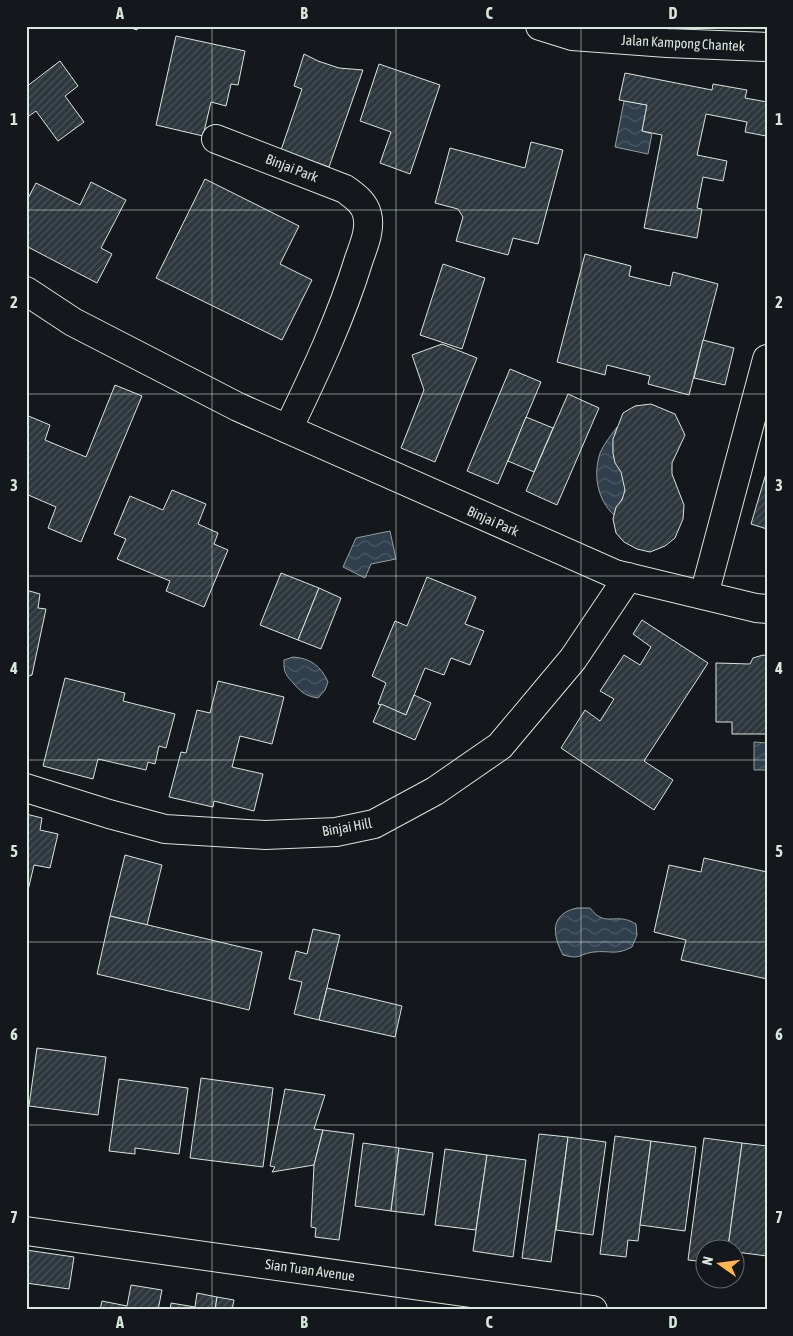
<svg xmlns="http://www.w3.org/2000/svg" width="793" height="1336" viewBox="0 0 793 1336" font-family="'Asap Condensed',sans-serif">
  <defs>
    <pattern id="water-waves" width="16" height="10" patternUnits="userSpaceOnUse" patternTransform="scale(1.25)"><rect width="16" height="10" fill="#2f3f4d"/><path d="M0 5q4-4 8 0t8 0" fill="none" stroke="#4c5b66"/></pattern>
    <pattern id="building-hatch" width="6" height="6" patternUnits="userSpaceOnUse" patternTransform="scale(1.25)"><rect width="6" height="6" fill="#2c363c"/><path d="M-1 1l2-2M0 6l6-6M5 7l2-2" fill="none" stroke="#4a5358"/></pattern>
  </defs>
  <rect width="100%" height="100%" fill="#14181c"/>
  <g fill="url(#water-waves)" stroke="#939e99">
    <polygon points="624,101 647,105 642,131 652,134 648,154 615,147"/>
    <path d="M617,427c-3,11 -6,22 -2,34 1,4 4,6 6,10 2,4 4,15 4,19 -1,9 -9,15 -11,25 -17,-16 -21,-40 -14,-62 4,-9 11,-18 17,-26z"/>
    <polygon points="390,531 396,559 371,564 365,578 343,567 356,538"/>
    <path d="M293,657c17,1 28,9 35,25l-3,8 -7,8c-12,-2 -16,-5 -24,-14 -7,-8 -11,-11 -10,-24z"/>
    <polygon points="754,742 767,743 767,770 754,770"/>
    <path d="M577,908h13c16,21 25,3 46,16l1,11 -5,12c-17,9 -22,3 -38,5 -16,2 -12,8 -31,3 -11,-21 -13,-41 14,-47z"/>
  </g>
  <g fill="url(#building-hatch)" stroke="#d8e6dc">
    <polygon points="125,26 139,26 137,30"/>
    <polygon points="176,36 245,51 238,85 231,84 226,106 211,102 203,136 156,125"/>
    <polygon points="304,54 318,61 339,68 363,70 329,167 281,150 302,89 294,86"/>
    <polygon points="60,61 78,86 65,96 84,122 58,141 36,111 26,118 26,87"/>
    <polygon points="379,64 440,85 410,174 380,163 391,132 360,121"/>
    <polygon points="625,73 712,90 713,84 747,90 745,98 767,102 766,136 745,132 747,122 706,114 697,155 727,161 723,181 703,177 697,208 702,209 697,238 644,228 662,135 642,131 647,105 619,100"/>
    <polygon points="531,142 563,150 538,244 513,238 508,255 456,241 463,217 458,209 435,203 450,148 525,168"/>
    <polygon points="205,179 299,226 280,264 312,280 282,340 156,278"/>
    <polygon points="91,182 126,200 101,248 112,254 97,283 26,246 26,202 36,183 80,205"/>
    <polygon points="585,254 631,266 629,276 670,286 673,272 718,284 689,395 648,384 650,376 607,365 605,375 557,362"/>
    <polygon points="443,264 485,278 462,349 420,335"/>
    <polygon points="703,340 734,348 725,385 694,378"/>
    <polygon points="442,344 477,358 435,462 401,448 424,390 412,355"/>
    <polygon points="510,369 541,382 498,484 467,471"/>
    <polygon points="115,385 142,396 81,542 48,528 56,507 26,494 26,415 50,425 45,440 86,457"/>
    <polygon points="568,394 599,408 557,505 526,491"/>
    <polygon points="651,404 675,414 685,435 672,463 672,474 684,505 683,519 675,538 665,546 650,552 637,549 624,542 616,533 613,519 616,507 622,500 625,490 621,472 615,463 613,453 613,439 623,413 635,406"/>
    <polygon points="526,417 553,428 534,472 508,461"/>
    <polygon points="767,470 767,529 751,524"/>
    <polygon points="172,490 206,504 198,524 218,533 214,544 228,550 204,607 166,591 170,581 117,559 126,539 114,534 130,496 163,510"/>
    <polygon points="281,573 319,588 298,640 260,625"/>
    <polygon points="427,577 476,597 465,624 484,631 470,665 451,658 444,675 425,668 406,715 378,704 386,683 372,676 395,621 407,626"/>
    <polygon points="319,588 341,598 321,649 298,640"/>
    <polygon points="26,590 40,594 38,608 46,609 32,675 26,677"/>
    <polygon points="642,620 708,663 644,761 673,780 654,810 561,748 585,710 600,721 614,699 600,691 624,655 640,665 651,647 633,634"/>
    <polygon points="763,655 767,656 767,734 732,734 732,722 716,722 716,663 750,664 753,658"/>
    <polygon points="65,678 125,693 123,701 175,714 166,748 159,746 155,764 148,762 146,770 98,759 93,779 43,766"/>
    <polygon points="218,681 284,697 272,744 240,736 232,767 263,774 254,811 214,801 213,807 169,797 181,752 186,753 197,710 210,713"/>
    <polygon points="414,695 431,703 415,740 373,722 381,704 406,715"/>
    <polygon points="26,814 42,818 40,830 58,834 50,868 34,865 26,899"/>
    <polygon points="125,855 162,865 147,925 110,916"/>
    <polygon points="704,858 767,872 767,979 681,960 686,940 654,932 669,865 701,872"/>
    <polygon points="110,916 262,952 249,1010 97,974"/>
    <polygon points="313,929 340,935 319,1020 294,1014 302,982 289,979 296,951 307,954"/>
    <polygon points="327,988 402,1006 395,1037 319,1020"/>
    <polygon points="37,1048 106,1057 98,1115 29,1106"/>
    <polygon points="201,1078 273,1088 263,1167 190,1158"/>
    <polygon points="119,1079 188,1088 179,1154 135,1148 135,1154 109,1151"/>
    <polygon points="285,1089 325,1095 314,1129 323,1130 314,1165 272,1172 275,1167 270,1166"/>
    <polygon points="323,1130 354,1134 339,1240 315,1237 316,1228 311,1227 314,1165"/>
    <polygon points="539,1134 568,1137 551,1262 522,1258"/>
    <polygon points="615,1136 651,1141 638,1241 628,1240 626,1257 600,1254"/>
    <polygon points="568,1137 606,1142 593,1235 556,1230"/>
    <polygon points="704,1138 742,1143 728,1248 706,1248 706,1262 688,1260"/>
    <polygon points="651,1141 696,1147 685,1231 640,1225"/>
    <polygon points="363,1143 399,1148 391,1211 355,1206"/>
    <polygon points="742,1143 767,1146 767,1256 736,1252 736,1248 728,1248"/>
    <polygon points="399,1148 433,1153 424,1215 391,1211"/>
    <polygon points="445,1149 487,1155 476,1230 435,1225"/>
    <polygon points="487,1155 526,1160 513,1257 473,1251"/>
    <polygon points="26,1250 74,1257 69,1289 26,1283"/>
    <polygon points="131,1285 162,1290 158,1310 100,1310 102,1301 127,1306"/>
    <polygon points="197,1293 217,1297 215,1310 170,1310 171,1303 195,1307"/>
    <polygon points="217,1297 234,1300 232,1310 215,1310"/>
  </g>
  <g fill="none" stroke-linecap="round" stroke-linejoin="round">
    <defs>
      <g id="minor">
        <polyline points="540,26 572,36 667,43 767,47"/>
        <path d="M216,139l129,50c9,7 19,13 22,25 4,15 -3,31 -8,45 -18,59 -44,114 -71,170"/>
        <polyline points="26,291 73,322 238,407 615,574 756,608 767,609"/>
        <polyline points="704,595 767,359"/>
        <polyline points="26,788 109,814 165,829 265,835 336,832 374,824 435,791 500,746 573,659 628,577"/>
        <polyline points="26,1231 593,1310"/>
      </g>
    </defs>
    <use href="#minor" stroke="#d8e6dc" stroke-width="30"/>
    <use href="#minor" stroke="#14181c" stroke-width="28"/>
  </g>
  <path fill="none" stroke="#d8e6dc" stroke-width="1" stroke-opacity="0.55" d="M212,26v1284M396,26v1284M581,26v1284M26,210h741M26,394h741M26,576h741M26,760h741M26,942h741M26,1125h741"/>
  <g text-anchor="middle" dominant-baseline="central" stroke-width="4" stroke-linejoin="round" paint-order="stroke">
    <g font-size="14" fill="#d8e6dc" stroke="#14181c">
      <text transform="translate(683 43) rotate(3)">Jalan Kampong Chantek</text>
      <text transform="translate(292 168) rotate(21)">Binjai Park</text>
      <text transform="translate(493 521) rotate(24)">Binjai Park</text>
      <text transform="translate(347 827) rotate(-10)">Binjai Hill</text>
      <text transform="translate(310 1270) rotate(8)">Sian Tuan Avenue</text>
    </g>
  </g>
  <rect width="793" height="1336" fill="none" stroke="#14181c" stroke-width="55"/>
  <g transform="translate(720 1264) rotate(284)"><circle r="24" fill="#14181c" stroke="#626a69"/>
  <path d="M0-4L9 19L0 12L-9 19Z" fill="#ffb74d"/>
  <text y="-8" font-size="14" font-weight="bold" text-anchor="middle" fill="#d8e6dc">N</text>
  </g>
  <rect x="28" y="28" width="738" height="1280" fill="none" stroke="#d8e6dc" stroke-width="2"/>
  <g font-size="16" text-anchor="middle" font-weight="bold" fill="#d8e6dc">
    <text x="120" y="19">A</text>
    <text x="304" y="19">B</text>
    <text x="489" y="19">C</text>
    <text x="673" y="19">D</text>
    <text x="14" y="125">1</text>
    <text x="779" y="125">1</text>
    <text x="14" y="308">2</text>
    <text x="779" y="308">2</text>
    <text x="14" y="491">3</text>
    <text x="779" y="491">3</text>
    <text x="14" y="674">4</text>
    <text x="779" y="674">4</text>
    <text x="14" y="857">5</text>
    <text x="779" y="857">5</text>
    <text x="14" y="1040">6</text>
    <text x="779" y="1040">6</text>
    <text x="14" y="1223">7</text>
    <text x="779" y="1223">7</text>
    <text x="120" y="1328">A</text>
    <text x="304" y="1328">B</text>
    <text x="489" y="1328">C</text>
    <text x="673" y="1328">D</text>
  </g>
</svg>
